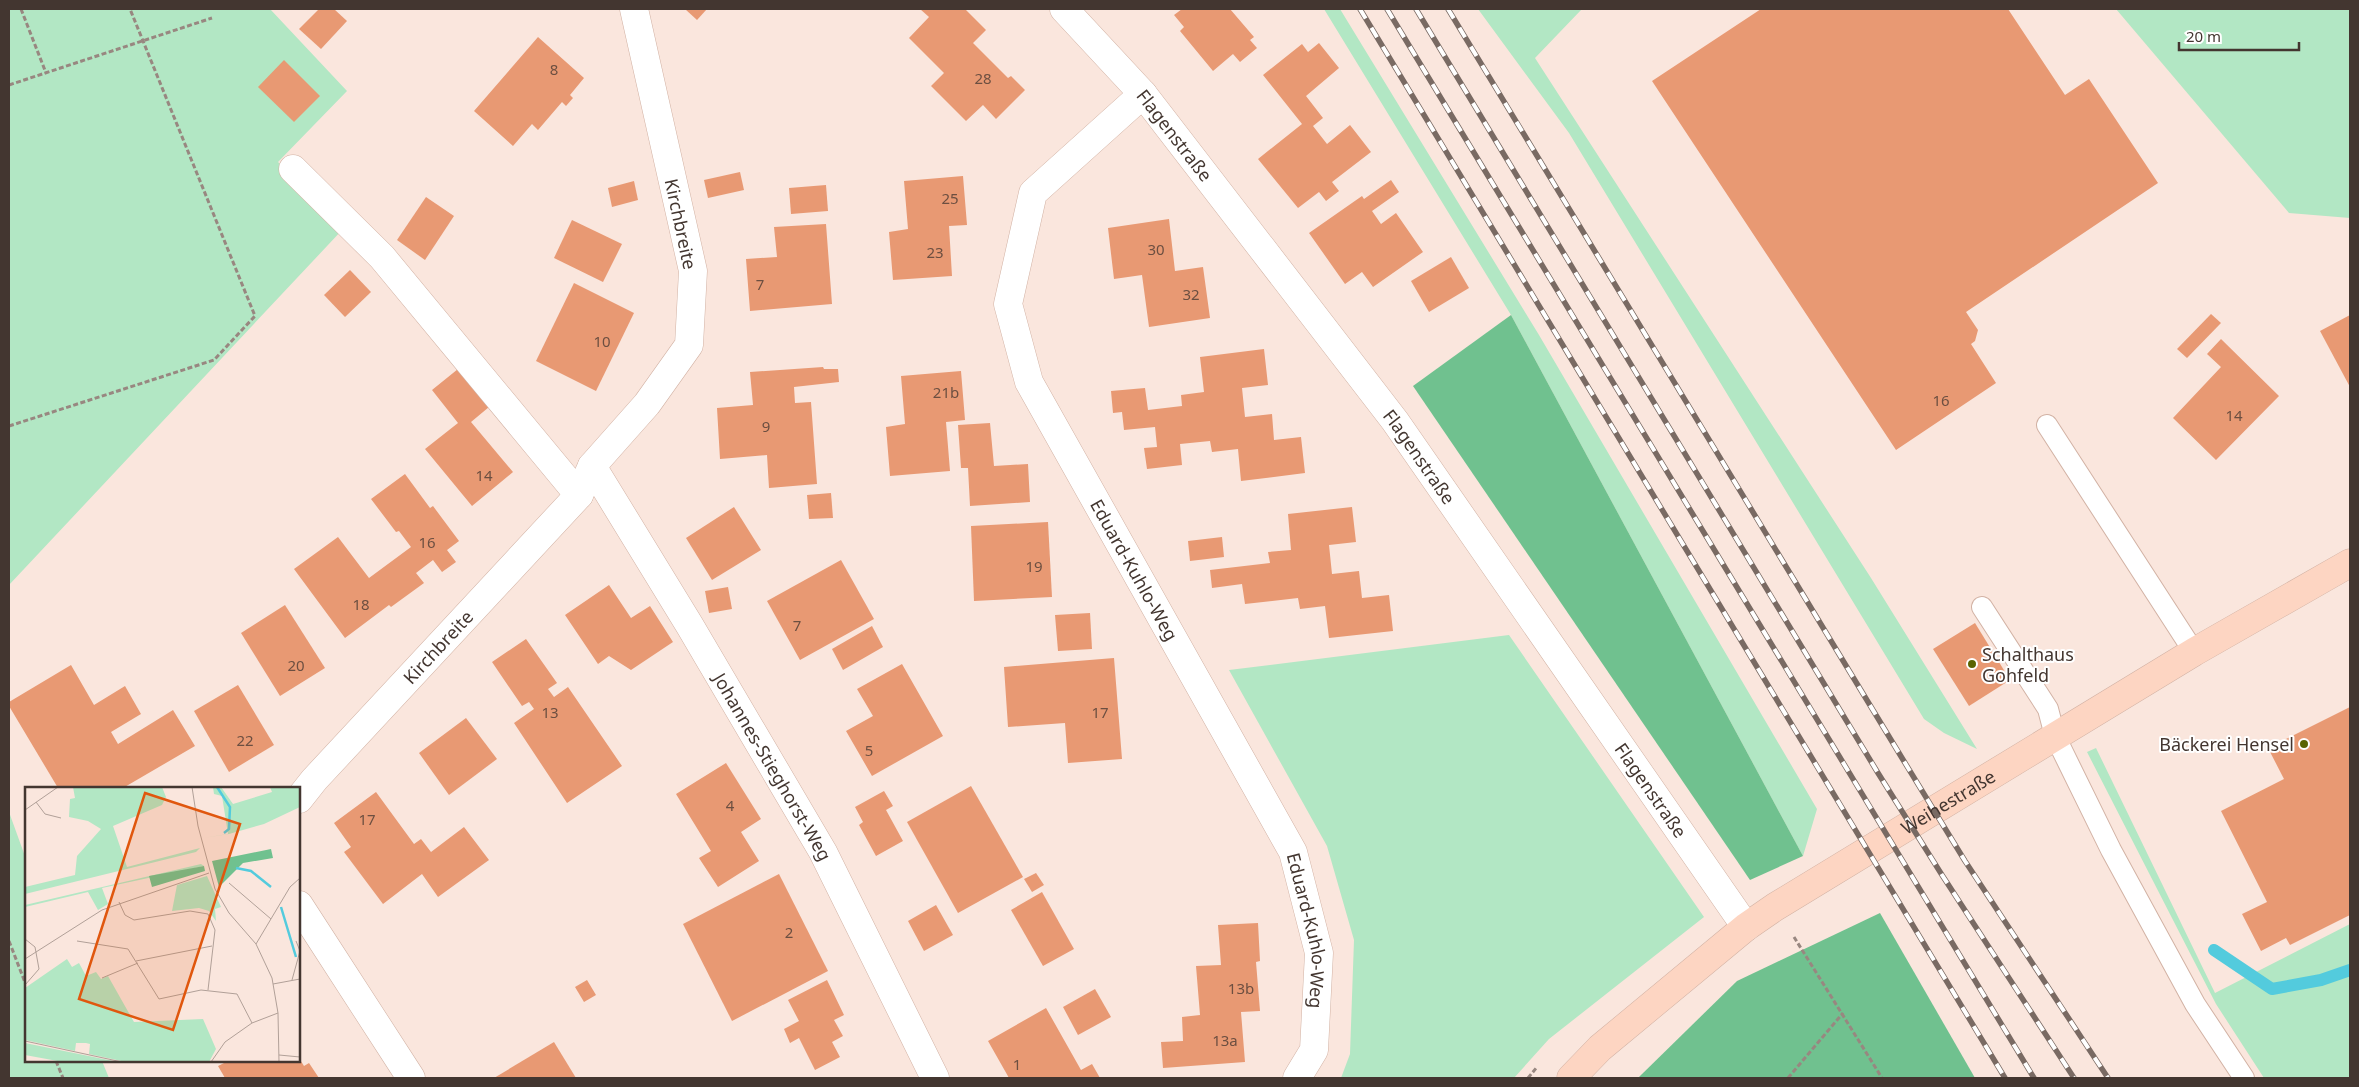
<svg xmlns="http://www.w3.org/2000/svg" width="2359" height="1087" viewBox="0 0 2359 1087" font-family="'Noto Sans',sans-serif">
  <rect width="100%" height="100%" fill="#fae6dd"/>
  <g fill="#b2e7c4">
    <polygon points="9,9 270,9 347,91 278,162 343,229 9,585"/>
    <polygon points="1324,9 1340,9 1539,335 1817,809 1803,856 1511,315"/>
    <polygon points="1478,9 1582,9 1535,58 1871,578 1977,749 1944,733 1924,719 1569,133"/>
    <polygon points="2116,9 2350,9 2350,218 2289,213"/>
    <polygon points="1509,635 1704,917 1549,1039 1514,1078 1341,1078 1350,1054 1354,940 1327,846 1229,670"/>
    <polygon points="2096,748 2215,993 2350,924 2350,1078 2264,1078 2216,1004 2087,752"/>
    <polygon points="9,812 26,859 26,1061 102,1061 109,1078 9,1078"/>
  </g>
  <g fill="#70c18f">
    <polygon points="1511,315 1803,856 1750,880 1413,386"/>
    <polygon points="1880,913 1975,1078 1639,1077 1737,981"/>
  </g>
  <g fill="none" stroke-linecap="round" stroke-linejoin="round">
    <polyline stroke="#53cbdd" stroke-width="12" points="2214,950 2272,989 2321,980 2350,970"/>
  </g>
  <g fill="#e89973">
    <polygon points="319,9 334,9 347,21 321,49 299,29"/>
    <polygon points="685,9 707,9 697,20"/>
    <polygon points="920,9 965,9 986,30 973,43 1008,78 1011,76 1025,90 996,119 983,105 966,121 931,86 944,73 909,38 929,17"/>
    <polygon points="1182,9 1230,9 1254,37 1250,40 1257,48 1240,62 1233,54 1213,71 1180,31 1184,27 1174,15"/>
    <polygon points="1761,9 2008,9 2065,95 2089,79 2158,183 1966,312 1978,330 1975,341 1971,344 1996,383 1896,450 1652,81"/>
    <polygon points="538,37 584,78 570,95 573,98 566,106 562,102 538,130 532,124 513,146 474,111"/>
    <polygon points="1319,43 1339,68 1306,96 1323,118 1313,126 1327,144 1350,125 1371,152 1332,182 1339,191 1326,201 1319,192 1298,208 1258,159 1302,124 1263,75 1302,44 1308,52"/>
    <polygon points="284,60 320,96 294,122 258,87"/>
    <polygon points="740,172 744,190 708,198 704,180"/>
    <polygon points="963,176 967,225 949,226 952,276 893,280 889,232 908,229 904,181"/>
    <polygon points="1391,180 1399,192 1372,211 1381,224 1396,213 1423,252 1373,287 1362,272 1345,284 1309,233 1362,196 1364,199"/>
    <polygon points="634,181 638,200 612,207 608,188"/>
    <polygon points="826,185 828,211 791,214 789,188"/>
    <polygon points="426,197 454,216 425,260 397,240"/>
    <polygon points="1169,219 1175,271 1203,267 1210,318 1149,327 1142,275 1114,279 1108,228"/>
    <polygon points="572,220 622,244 603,282 554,258"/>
    <polygon points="826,224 832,304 750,311 746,259 777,257 774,227"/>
    <polygon points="1451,257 1469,288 1429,312 1411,281"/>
    <polygon points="350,270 371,292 345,317 324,295"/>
    <polygon points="574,283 634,313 596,391 536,361"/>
    <polygon points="2211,314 2221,323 2187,358 2177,349"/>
    <polygon points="2350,315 2350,387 2320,331"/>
    <polygon points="2221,339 2279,396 2216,460 2173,418 2221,367 2207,354"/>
    <polygon points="1264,349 1268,385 1242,388 1245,417 1272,414 1274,440 1301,437 1305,473 1241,481 1238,449 1212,452 1210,441 1180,444 1182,465 1147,469 1144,448 1157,447 1155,427 1124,430 1122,412 1113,413 1111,391 1145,388 1148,410 1182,406 1181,395 1204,392 1200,357"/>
    <polygon points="823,367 824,369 838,369 839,382 794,387 795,403 811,402 817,484 769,488 767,455 720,459 717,408 753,405 750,372"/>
    <polygon points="458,369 489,407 471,422 513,472 472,506 425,449 458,423 432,390"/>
    <polygon points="961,371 965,420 946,422 950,471 890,476 886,427 905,424 901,376"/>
    <polygon points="990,423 994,466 1028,464 1030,502 970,506 968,468 961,468 958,425"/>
    <polygon points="405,474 430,508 433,506 459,541 447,550 456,562 442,572 433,560 416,573 424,583 391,607 389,605 345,638 294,569 338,537 369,578 411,547 399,531 396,532 371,499"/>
    <polygon points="831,493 833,518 809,519 807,495"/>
    <polygon points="734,507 761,550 712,580 686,538"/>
    <polygon points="1352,507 1356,542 1329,545 1332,574 1359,571 1362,598 1389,595 1393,631 1329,638 1325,606 1300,609 1298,598 1245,604 1242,584 1212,588 1210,570 1270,563 1268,552 1291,550 1288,514"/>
    <polygon points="1048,522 1052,597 974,601 971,526"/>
    <polygon points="1222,537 1224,557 1190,561 1188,541"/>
    <polygon points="841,560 874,619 800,660 767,601"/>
    <polygon points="609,585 631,618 650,606 673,642 631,670 609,656 598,664 565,615"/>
    <polygon points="728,587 732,609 709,613 705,591"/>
    <polygon points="285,605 325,668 280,696 241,633"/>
    <polygon points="1090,613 1092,649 1058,651 1055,615"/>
    <polygon points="1975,623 2010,680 1969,706 1933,649"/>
    <polygon points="872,626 883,647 843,670 832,649"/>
    <polygon points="526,639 557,683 548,689 554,697 568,687 622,766 567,803 514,723 534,709 529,702 522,706 492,662"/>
    <polygon points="1114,658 1122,759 1068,763 1065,723 1008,727 1004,667"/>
    <polygon points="902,664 943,736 872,776 846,731 873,716 857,689"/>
    <polygon points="71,665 94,705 125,686 141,714 111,732 118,744 173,710 195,746 123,788 58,788 9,706 9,702"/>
    <polygon points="238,685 274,745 229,772 194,711"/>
    <polygon points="2350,707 2350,915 2290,945 2286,938 2261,951 2242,914 2267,902 2221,811 2284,779 2268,748"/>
    <polygon points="466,718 497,759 449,795 419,753"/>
    <polygon points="726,763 761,819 741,832 759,861 718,887 699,858 711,851 676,794"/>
    <polygon points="971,786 1023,877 958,913 907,822"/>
    <polygon points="884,791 893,806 886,810 903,841 876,856 859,825 863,822 855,807"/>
    <polygon points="376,792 414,844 421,839 431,852 464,827 489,860 438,897 422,874 383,904 344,852 351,847 334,823"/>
    <polygon points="1036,873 1044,885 1032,892 1024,879"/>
    <polygon points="779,874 828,971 732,1021 683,924"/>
    <polygon points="1042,892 1074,949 1043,966 1011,910"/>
    <polygon points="936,905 953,935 924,951 908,921"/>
    <polygon points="1258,923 1260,961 1256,962 1260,1011 1241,1012 1245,1062 1163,1068 1161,1042 1183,1041 1182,1017 1200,1015 1196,966 1221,965 1218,925"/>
    <polygon points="587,980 596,995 584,1002 575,987"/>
    <polygon points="827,980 844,1015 834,1020 843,1036 832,1042 840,1057 815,1070 799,1038 790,1043 784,1029 799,1021 788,1000"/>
    <polygon points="1095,989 1111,1017 1078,1035 1063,1007"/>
    <polygon points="1046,1008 1081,1070 1092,1064 1100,1078 1009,1078 988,1041"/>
    <polygon points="554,1042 576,1078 494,1078"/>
    <polygon points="299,1058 304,1066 309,1063 319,1078 225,1078 218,1066 228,1061 299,1061"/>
  </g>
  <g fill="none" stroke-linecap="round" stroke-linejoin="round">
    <defs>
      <g id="lane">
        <polyline points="2047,425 2194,652"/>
        <polyline points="1982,607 2048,709 2055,736 2111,850 2195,1004 2244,1078"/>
      </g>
      <g id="street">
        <path id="s1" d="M1064,9l79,85 252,327 351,506"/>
        <path id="s2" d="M1143,94l-110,99 -25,111 21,78 264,470 26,101 -5,97 -17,28"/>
        <polyline points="293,169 382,257 579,495"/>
        <path id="s3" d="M592,466l98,160 133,226 112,226"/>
        <path id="s4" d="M299,799l15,-19 265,-285 13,-29 55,-62 42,-59 4,-74 -59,-262"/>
        <polyline points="299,905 411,1078"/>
      </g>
      <g id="secondary">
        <path id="s5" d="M1571,1078l29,-30 146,-121 29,-20 419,-255 156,-89"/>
      </g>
    </defs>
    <use href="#lane" stroke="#d2b2a4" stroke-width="22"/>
    <use href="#street" stroke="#d2b2a4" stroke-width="29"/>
    <use href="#secondary" stroke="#d2b2a4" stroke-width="29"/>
    <g stroke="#988780" stroke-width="3" stroke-dasharray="5 2.5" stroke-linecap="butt">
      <polyline points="21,9 46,73"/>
      <polyline points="9,85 212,18"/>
      <polyline points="9,426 214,360 255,316 130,9"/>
      <polyline points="1794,937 1882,1078"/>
      <polyline points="9,941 26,985"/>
      <polyline points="56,1061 63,1078"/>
      <polyline points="1528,1078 1537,1067"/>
      <polyline points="1788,1078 1843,1013"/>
    </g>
    <use href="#lane" stroke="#fff" stroke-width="20"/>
    <use href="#street" stroke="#fff" stroke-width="28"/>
    <use href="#secondary" stroke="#fdd5c2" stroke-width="28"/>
    <defs>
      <g id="rail">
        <polyline points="1360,9 2005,1078"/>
        <polyline points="1387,9 2034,1078"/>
        <polyline points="1416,9 1878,773 1942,875 2074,1078"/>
        <polyline points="1448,9 1902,758 1965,861 2108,1078"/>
      </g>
    </defs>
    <use href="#rail" stroke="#796a63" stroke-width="5.5"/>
    <use href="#rail" stroke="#fff" stroke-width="4" stroke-dasharray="11" stroke-linecap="butt"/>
  </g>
  <g fill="#596301" stroke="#fff" stroke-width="2">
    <circle cx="1972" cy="664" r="5"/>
    <circle cx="2304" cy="744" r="5"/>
  </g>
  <g text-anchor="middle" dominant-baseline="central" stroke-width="4" stroke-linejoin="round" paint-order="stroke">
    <g font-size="15" fill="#6c4f41">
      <text x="554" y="69">8</text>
      <text x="983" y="78">28</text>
      <text x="950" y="198">25</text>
      <text x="1156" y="249">30</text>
      <text x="935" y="252">23</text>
      <text x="760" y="284">7</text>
      <text x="1191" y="294">32</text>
      <text x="602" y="341">10</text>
      <text x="946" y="392">21b</text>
      <text x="1941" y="400">16</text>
      <text x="2234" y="415">14</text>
      <text x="766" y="426">9</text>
      <text x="484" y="475">14</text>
      <text x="427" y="542">16</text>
      <text x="1034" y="566">19</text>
      <text x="361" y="604">18</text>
      <text x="797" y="625">7</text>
      <text x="296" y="665">20</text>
      <text x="550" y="712">13</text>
      <text x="1100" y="712">17</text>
      <text x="245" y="740">22</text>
      <text x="869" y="750">5</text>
      <text x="730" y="805">4</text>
      <text x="367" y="819">17</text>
      <text x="789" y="932">2</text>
      <text x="1241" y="988">13b</text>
      <text x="1225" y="1040">13a</text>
      <text x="1017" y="1064">1</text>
    </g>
    <g font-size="18" fill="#433630" stroke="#fff">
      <text stroke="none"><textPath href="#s1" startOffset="168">Flagenstraße</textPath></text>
      <text transform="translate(681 224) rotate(78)">Kirchbreite</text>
      <text stroke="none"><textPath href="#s1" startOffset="572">Flagenstraße</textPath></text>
      <text stroke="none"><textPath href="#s2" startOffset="558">Eduard-Kuhlo-Weg</textPath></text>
      <text stroke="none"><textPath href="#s4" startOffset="206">Kirchbreite</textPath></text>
      <text stroke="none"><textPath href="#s3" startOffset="351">Johannes-Stieghorst-Weg</textPath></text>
      <text stroke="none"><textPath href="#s1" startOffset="978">Flagenstraße</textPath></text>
      <text stroke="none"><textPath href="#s5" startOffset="469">Weihestraße</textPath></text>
      <text stroke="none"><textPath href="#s2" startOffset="962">Eduard-Kuhlo-Weg</textPath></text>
    </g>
    <g font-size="18" fill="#433630" stroke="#fff" text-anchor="start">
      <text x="1982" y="654">Schalthaus<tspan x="1982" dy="21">Gohfeld</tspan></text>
      <text x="2294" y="744" text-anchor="end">Bäckerei Hensel</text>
    </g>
  </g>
  <g transform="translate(25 787)">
    <rect width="275" height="275" fill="#fae6dd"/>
    <path d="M48,0h89l4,10 -4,8 -49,21 14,41 73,-19 -4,4 -171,42v-7l50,-12 2,-19 24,-27 -13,-8 -19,-4 1,-18 5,-1zM188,0h8l12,17 39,-12 -2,-5h30v20l-36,17 -35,10 -26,4 25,-4 -6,-38 -8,-2zM176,77l3,2 -102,22 6,16 -10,6 -10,-18 -63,15v-2zM182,89l14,31 -6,2 1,12 -7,-10 -10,-3 -27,3 5,-26zM42,172l5,8 7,-4 7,13 10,-4 5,7 7,-3 26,46 69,-3 13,30 -7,13h-83l-37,-8 1,-10 -4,-1h-10l-1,8 -50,-11v-52zM0,256l93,19h-55l-38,-7z" fill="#b2e7c4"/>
    <path d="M246,62l2,9 -30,5 -24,24 -7,-26zM179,79l1,5 -53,16 -3,-11z" fill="#70c18f"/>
    <path fill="none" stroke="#53cbdd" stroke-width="2.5" d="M192,0l13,20 -1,22 -5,4M211,81l15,3 20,16M256,120l15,50"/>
    <path fill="none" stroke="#b1a098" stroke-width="1" d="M167,0l6,39 17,63 14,24 27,31 16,34 6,35 1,49M11,15l9,12 16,4M0,23l33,-23M204,96l42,36M94,115l6,13 9,5 56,-9 18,3 7,16 -7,60M0,152l10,8 4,22 -14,16M52,154l51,8 31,50 42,-9 36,4 15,29M231,157l34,-57 10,-9M0,172l77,-49 107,-37M111,174l76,-15M77,191l36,-15M267,193l8,-29 -4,-10M248,197l27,-5M0,254l97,21M254,268l21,2M186,275l14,-20 27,-19 26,-10"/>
    <path fill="#e0570e" fill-opacity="0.15" stroke="#e0570e" stroke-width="2.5" d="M120,6l95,31 -67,206 -94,-31z"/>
    <rect width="275" height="275" fill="none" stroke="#433630" stroke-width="2.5"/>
  </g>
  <rect width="2359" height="1087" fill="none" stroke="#433630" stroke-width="20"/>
  <path d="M2179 42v8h120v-8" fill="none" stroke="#433630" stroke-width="2.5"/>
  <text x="2186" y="42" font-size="15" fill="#433630" stroke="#ffffff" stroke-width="4" paint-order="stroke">20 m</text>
</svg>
